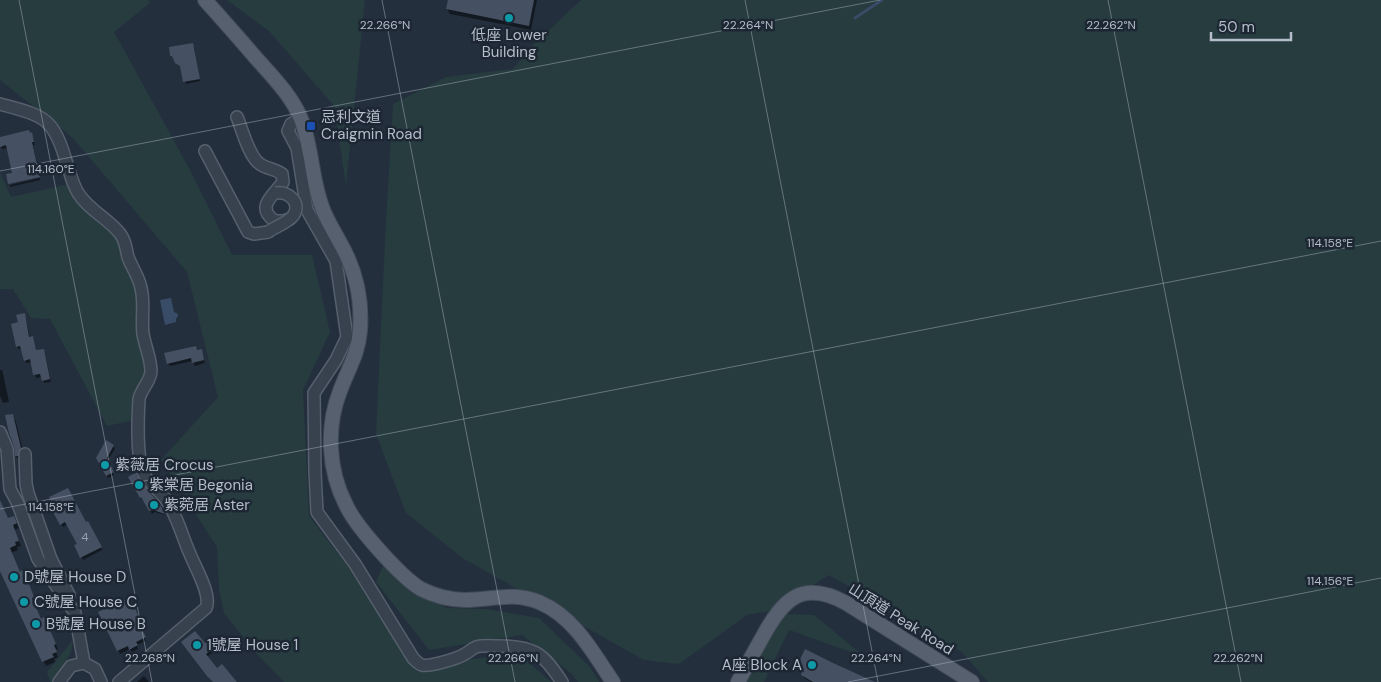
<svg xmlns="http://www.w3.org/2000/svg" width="1381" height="682" viewBox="0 0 1381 682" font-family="'DM Sans','Noto Sans TC',sans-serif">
  <rect width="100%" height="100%" fill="#242f3e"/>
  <g fill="#263c3f">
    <polygon points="0,0 148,0 150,3 114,32 190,170 232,255 312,255 330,332 303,390 309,516 423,664 519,654 551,682 284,682 255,652 224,613 219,589 217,547 161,460 218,397 187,272 72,137 0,80"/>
    <polygon points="227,0 365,0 346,185 334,106 269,31"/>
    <polygon points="581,0 1381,0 1381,682 988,682 962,652 829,575 770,611 747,615 679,664 644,660 464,559 406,513 376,434 386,220 393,104 446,77 513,69 534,44"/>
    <polygon points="0,172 11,197 70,184 119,239 138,291 147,370 135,420 107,426 50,319 31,318 13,289 0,289"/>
    <polygon points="383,566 415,593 447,608 486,609 539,618 590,667 599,682 578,682 572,674 522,635 429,650 376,582"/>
    <polygon points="785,614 814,615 865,657 789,630 764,682 745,682"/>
    <polygon points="73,640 71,652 67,659 68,662 54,682 50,682 47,672"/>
  </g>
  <polygon fill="#394c67" points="171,298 174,312 178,314 178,316 176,319 176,322 165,325 160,300"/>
  <g fill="#0007">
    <polygon points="449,0 537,0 531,30 450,14 447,9"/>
    <polygon points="194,47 200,81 186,84 182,68 172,55"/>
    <polygon points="32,134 35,145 33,145 37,166 40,168 42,175 9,183 14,174 8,148 2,149 0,138"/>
    <polygon points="40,178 40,180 10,187 10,185"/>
    <polygon points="26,318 30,338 33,337 34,340 36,352 43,350 45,353 51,382 44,383 42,377 36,378 32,362 26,363 22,349 19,349 17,347 19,323"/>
    <polygon points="201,351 205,363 195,366 193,361 170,366 168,363"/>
    <polygon points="0,370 2,370 3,373 9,402 3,403 0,396"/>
    <polygon points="13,415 16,422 24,455 20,462 16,456"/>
    <polygon points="113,446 115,449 107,461 114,475 108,478 98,458"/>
    <polygon points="130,477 157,503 165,515 155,512 152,514 144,499 142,500"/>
    <polygon points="0,508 8,520 16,522 19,528 14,530 21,546 17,547 18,550 11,553 20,573 31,591 36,602 34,603 41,620 46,624 58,649 55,650 58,657 54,659 55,662 46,666 0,568"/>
    <polygon points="58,511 85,524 88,523 102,550 83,560 75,546 78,544 68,524 63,527 55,513"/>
    <polygon points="118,605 133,612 135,611 143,628 141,629 146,641 137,645 138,649 132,652 130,649 120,654 100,613"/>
    <polygon points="205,644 213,652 207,657 217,670 222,666 237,682 213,682 184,645"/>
    <polygon points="797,668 867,680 868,678 874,682 811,682 804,678 803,673"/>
    <polygon points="144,676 149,682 137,682"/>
  </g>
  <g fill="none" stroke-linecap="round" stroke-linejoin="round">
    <polyline stroke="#394c67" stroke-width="3" points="855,18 882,0"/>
  </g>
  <g fill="#455162">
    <polygon points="448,0 534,0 529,26 446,9"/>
    <polygon points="193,43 200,79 183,82 180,66 175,63 172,56 170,56 169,47"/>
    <polygon points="29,130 30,133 32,132 34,142 32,142 37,165 39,164 41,174 39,174 40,177 8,184 6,174 12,173 6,145 0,147 0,137"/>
    <polygon points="25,313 29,337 33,336 36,350 44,349 50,379 42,381 40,374 33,375 30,359 24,361 20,346 16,347 11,324 18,322 16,315"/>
    <polygon points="196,346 197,350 202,349 204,360 192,363 191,358 167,364 164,353"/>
    <polygon points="13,414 21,448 18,456 15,456 14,446 9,433 5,415"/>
    <polygon points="106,440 114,445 107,458 114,472 106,476 96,458"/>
    <polygon points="135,473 142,484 158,502 165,514 153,510 149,511 141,497 140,498 128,477"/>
    <polygon points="68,488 86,522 88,521 102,547 80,558 74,545 77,544 65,522 60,525 53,512 56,511 49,497"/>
    <polygon points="0,500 8,518 14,516 17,523 13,525 19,541 15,542 16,545 10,548 20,572 22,570 29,584 34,597 32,598 41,619 44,617 56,644 54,645 57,652 52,654 54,657 42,662 0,571"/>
    <polygon points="127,599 133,610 135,609 143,625 140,626 146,637 136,642 138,645 129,650 128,646 117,651 98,612 109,607 107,604 116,600 118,603"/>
    <polygon points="195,631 205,643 207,641 213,649 206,654 217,668 222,664 237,682 213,682 207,676 181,642"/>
    <polygon points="805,649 833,663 875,682 813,682 801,675 802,671 796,668"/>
  </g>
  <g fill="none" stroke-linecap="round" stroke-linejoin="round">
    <defs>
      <g id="minor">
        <path d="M0,104c43,12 53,12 66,57 4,11 6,22 12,32 12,19 32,26 43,42 5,7 5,15 7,22 4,11 11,20 13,31 4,16 0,31 2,46 2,12 8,25 8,37 0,10 -10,18 -12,28 -1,19 -3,55 4,73 5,12 17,18 24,29 11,17 15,35 23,53 5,13 22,41 16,54l-87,74"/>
        <path d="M237,117c5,12 12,40 23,47 7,5 16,5 22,10l1,8c-8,12 -29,25 -8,39h9l6,-2"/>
        <path d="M301,118l-10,6 -3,7 9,17 10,62 29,51 11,76 -11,23 -22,33 1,79 2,40 38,52 58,94c3,3 5,6 9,7 7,2 34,-6 41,-10 5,-2 8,-6 13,-8 7,-2 16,-1 23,-1 35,0 44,7 63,36"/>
        <polyline points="205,151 248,232 254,234 268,232"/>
        <polyline points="0,432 7,449 10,489 18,504 38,559 75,613 84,663"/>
        <polyline points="25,454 26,484 28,493 51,559 69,595"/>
        <polyline points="59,682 71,666 84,663 95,669 101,682"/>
      </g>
      <g id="major">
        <path d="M205,0c17,19 34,38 51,58 16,18 36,38 45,61 12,30 10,63 23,93 6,14 14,26 21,40 12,24 17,52 15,79 -2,24 -12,38 -20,60 -14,36 -12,79 6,114 10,22 55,72 75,84 14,7 29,11 44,11 28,0 48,-9 76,3 34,15 52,50 72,79"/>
        <path d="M738,682c8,-15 16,-30 24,-44 21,-39 40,-59 84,-35l126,79"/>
      </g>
    </defs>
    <use href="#minor" stroke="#565f6c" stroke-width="14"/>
    <use href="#major" stroke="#414a57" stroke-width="16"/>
    <use href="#minor" stroke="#38414e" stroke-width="11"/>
    <use href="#major" stroke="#56606e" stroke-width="14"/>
    <defs>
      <path id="minor-bridge" d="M268,232c7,-5 19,-9 25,-16 9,-13 -4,-25 -17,-23"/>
    </defs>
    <use href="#minor-bridge" stroke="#565f6c" stroke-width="14" stroke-linecap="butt"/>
    <use href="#minor-bridge" stroke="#38414e" stroke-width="11"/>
  </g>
  <path fill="none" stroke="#b4bcc9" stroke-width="1" stroke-opacity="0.45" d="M19,0l133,682M382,0l133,682M745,0l133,682M1108,0l133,682M0,171l880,-171M0,509l1381,-268M848,682l533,-104"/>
  <g fill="#0f9aa8" stroke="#1d2633" stroke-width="2">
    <circle cx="509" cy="18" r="5"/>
    <circle cx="105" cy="465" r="5"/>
    <circle cx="139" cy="485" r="5"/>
    <circle cx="154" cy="505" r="5"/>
    <circle cx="14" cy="577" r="5"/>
    <circle cx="24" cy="602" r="5"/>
    <circle cx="36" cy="624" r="5"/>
    <circle cx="197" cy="645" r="5"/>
    <circle cx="812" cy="665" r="5"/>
  </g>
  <rect fill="#1a4fb4" stroke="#1d2633" stroke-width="2" x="306" y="121" width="10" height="10" rx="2.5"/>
  <g text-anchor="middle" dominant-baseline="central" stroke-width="5" stroke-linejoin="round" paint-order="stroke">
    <g font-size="12" fill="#98a1af">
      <text x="85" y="537">4</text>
    </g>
    <g font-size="15" fill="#b4bcc9" stroke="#1d2633" text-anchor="start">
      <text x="509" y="35" text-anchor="middle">低座 Lower<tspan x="509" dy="17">Building</tspan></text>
      <text x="321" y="117">忌利文道<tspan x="321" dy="17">Craigmin Road</tspan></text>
      <text x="115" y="465">紫薇居 Crocus</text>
      <text x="149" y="485">紫棠居 Begonia</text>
      <text x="164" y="505">紫菀居 Aster</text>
      <text x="24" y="577">D號屋 House D</text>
      <text x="34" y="602">C號屋 House C</text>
      <text x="46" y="624">B號屋 House B</text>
      <text x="207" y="645">1號屋 House 1</text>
      <text x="802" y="665" text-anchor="end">A座 Block A</text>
    </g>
    <g font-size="15" fill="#b4bcc9" stroke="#1d2633">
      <text transform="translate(901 619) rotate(32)">山頂道 Peak Road</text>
    </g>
  </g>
  <g font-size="12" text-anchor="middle" fill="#b4bcc9" stroke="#1d2633" stroke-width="5" stroke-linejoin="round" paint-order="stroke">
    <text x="385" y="29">22.266°N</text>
    <text x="1111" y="29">22.262°N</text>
    <text x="748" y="29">22.264°N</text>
    <text x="51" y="173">114.160°E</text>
    <text x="1330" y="247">114.158°E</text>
    <text x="51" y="511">114.158°E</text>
    <text x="1330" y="585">114.156°E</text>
    <text x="150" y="662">22.268°N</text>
    <text x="513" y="662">22.266°N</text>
    <text x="876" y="662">22.264°N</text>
    <text x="1238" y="662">22.262°N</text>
  </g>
  <path d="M1211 32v8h80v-8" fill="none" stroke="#b4bcc9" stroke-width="2.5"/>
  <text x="1218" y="32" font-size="15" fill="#b4bcc9" stroke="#1d2633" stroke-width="4" paint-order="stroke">50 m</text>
</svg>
